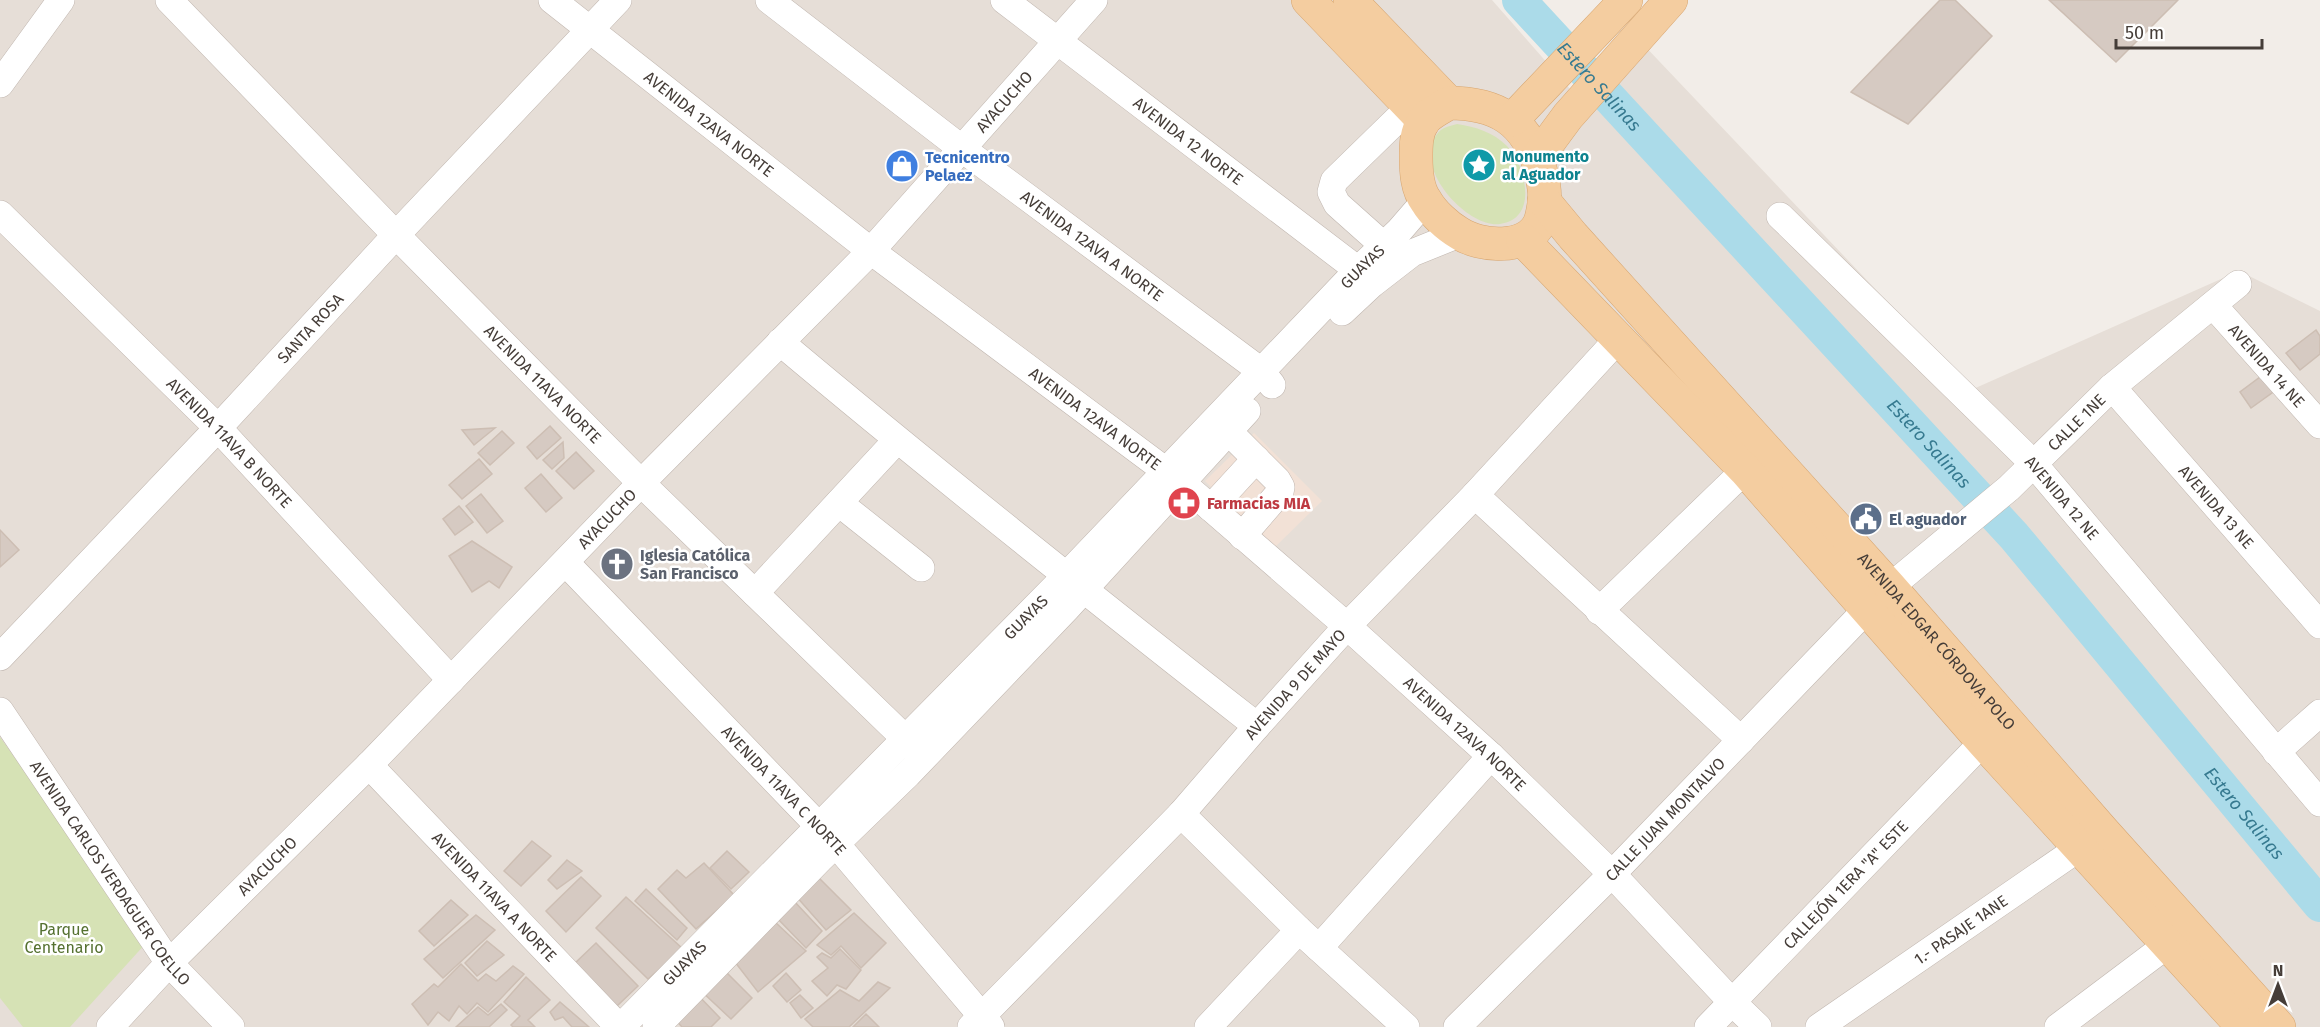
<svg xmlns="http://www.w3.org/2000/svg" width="2320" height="1027" viewBox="0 0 2320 1027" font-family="'Fira Sans',sans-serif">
  <rect width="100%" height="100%" fill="#f2ede8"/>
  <polygon fill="#e6ded7" points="0,0 1492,0 1585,106 1640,41 1971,390 2239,271 2320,311 2320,1027 0,1027"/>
  <polygon fill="#f2e1d6" points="1254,433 1322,501 1273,549 1205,481"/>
  <g fill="#d6e2b5">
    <path d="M1457,124c19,3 36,8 50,22 19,20 32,73 -7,78 -34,4 -89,-59 -63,-90 5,-7 13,-8 20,-10z"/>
    <polygon points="0,737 147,942 70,1027 23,1027 0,998"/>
  </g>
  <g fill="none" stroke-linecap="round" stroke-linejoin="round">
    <path stroke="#abdbe9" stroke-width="34" id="s1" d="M1519,0l495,536 306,369"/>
  </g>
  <g fill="#d6cac2" stroke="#cdbeb3" stroke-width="1.5">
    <polygon points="1940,0 1955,0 1992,36 1908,124 1851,92"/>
    <polygon points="2049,0 2178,0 2116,62"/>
    <polygon points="2316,330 2320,336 2320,354 2300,370 2286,353"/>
    <polygon points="2264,374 2276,390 2251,408 2240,392"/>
    <polygon points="550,426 561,438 537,459 527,447"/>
    <polygon points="495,428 474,445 462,430"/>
    <polygon points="502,431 514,443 490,465 478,453"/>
    <polygon points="563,442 564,458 552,469 543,460"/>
    <polygon points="576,452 594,471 574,489 556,471"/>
    <polygon points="479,459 492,474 462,499 449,485"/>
    <polygon points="541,474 562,498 546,512 525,488"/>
    <polygon points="481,494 503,521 487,533 466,506"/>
    <polygon points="459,506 473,522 455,535 443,519"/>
    <polygon points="0,530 19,550 0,567"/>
    <polygon points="472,541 512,567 499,588 489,581 472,592 449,556"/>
    <polygon points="532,841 551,856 521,886 504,871"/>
    <polygon points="727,851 749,872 731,889 710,868"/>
    <polygon points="567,860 582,871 557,889 548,880"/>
    <polygon points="704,863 734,895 696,929 658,889 677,870 686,878"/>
    <polygon points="815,874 851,910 826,930 795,895"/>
    <polygon points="581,877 601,896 566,932 546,911"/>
    <polygon points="646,889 687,928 677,940 635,901"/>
    <polygon points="626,897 683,949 648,979 596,928"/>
    <polygon points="451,900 468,915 434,946 419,931"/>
    <polygon points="794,901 822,931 806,948 777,918"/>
    <polygon points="854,913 886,943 861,968 841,946 831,955 817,945"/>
    <polygon points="476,915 495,930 443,978 424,959"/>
    <polygon points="775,922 806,951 758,992 735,962"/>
    <polygon points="487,941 504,955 477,976 465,963"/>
    <polygon points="596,943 638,986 617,1006 573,965"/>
    <polygon points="840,949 861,970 846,989 837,985 827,996 812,981 828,968 817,957 822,953 831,958"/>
    <polygon points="461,964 478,981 486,974 496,981 513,966 524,974 488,1012 477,1003 467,1014 459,1006 449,1021 438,1012 428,1025 412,1004 434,984 438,987"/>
    <polygon points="720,966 752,998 731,1019 699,989"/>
    <polygon points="786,973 801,990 787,1002 773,986"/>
    <polygon points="526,977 550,1000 528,1020 535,1027 513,1027 511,1025 520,1016 504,1002"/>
    <polygon points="878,982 890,988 849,1027 813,1027 805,1019 840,990 859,1001"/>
    <polygon points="694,991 720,1018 711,1027 682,1027 671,1015"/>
    <polygon points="800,995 813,1008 801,1018 790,1003"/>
    <polygon points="560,1002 589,1027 572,1027 563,1017 555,1020 550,1012"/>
    <polygon points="501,1004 507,1010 489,1027 456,1027 478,1007 488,1015"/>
    <polygon points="866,1014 879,1027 853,1027"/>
  </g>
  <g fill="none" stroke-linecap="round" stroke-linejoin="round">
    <defs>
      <g id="minor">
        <path id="s2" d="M169,0l227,235 245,248 277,268"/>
        <path id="s3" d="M552,0l319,251 311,232 165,143 144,130 121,118 120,128 26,25"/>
        <path id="s4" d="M769,0l192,148 300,223 11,14"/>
        <path id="s5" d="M1004,0l354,270 13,13"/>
        <polyline points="0,84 61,0"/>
        <path id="s6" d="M0,214l218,214 233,252"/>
        <path id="s7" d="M1780,216l253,247 287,340"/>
        <polyline points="1383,245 1337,204 1331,192 1334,181 1411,106"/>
        <path id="s8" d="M2213,305l107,120"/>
        <polyline points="1342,312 1372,284 1412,253 1459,234"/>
        <path d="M780,342c156,131 316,258 477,384"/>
        <path id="s9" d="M2112,387l208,238"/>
        <polyline points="1228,431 1277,480 1281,487 1280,492 1242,536"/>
        <polyline points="1475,495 1741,740"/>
        <polyline points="839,503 921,568"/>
        <polyline points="1211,508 1256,459"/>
        <path id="s10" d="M566,563l270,281 155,183"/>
        <path id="s11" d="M1890,587l119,-99 103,-101 126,-103"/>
        <polyline points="755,593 897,440"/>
        <polyline points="1599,611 1745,470"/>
        <path id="s12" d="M0,657l218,-229 178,-193 222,-235"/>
        <path id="s13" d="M0,711l169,252 62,64"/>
        <polyline points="2276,752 2320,713"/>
        <path id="s14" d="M369,765l250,262"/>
        <polyline points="1181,814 1299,930 1406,1027"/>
        <polyline points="1319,948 1491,756"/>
        <path id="s15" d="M110,1027l59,-64 200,-198 272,-282 230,-232 223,-251"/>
        <path id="s16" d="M621,1027l445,-451 292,-306 41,-39 26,-30"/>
        <polyline points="656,1027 820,859 908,774 1067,608 1247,411"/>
        <path id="s17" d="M971,1027l210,-213 76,-88 90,-100 128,-131 144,-157"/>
        <polyline points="1208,1027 1299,930"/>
        <path id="s18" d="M1457,1027l155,-153 256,-266"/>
        <path id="s19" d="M1708,1027l275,-285"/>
        <path id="s20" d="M1819,1027l276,-190"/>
        <polyline points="2058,1027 2167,945"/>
      </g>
      <g id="major">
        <polyline points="1308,0 1424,121"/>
        <polyline points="1350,0 1449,103"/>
        <path d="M1449,103c47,0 77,17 91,65 3,12 6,25 4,36 -1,6 -2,13 -4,18 -12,29 -60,25 -81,11 -12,-7 -26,-20 -33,-32 -9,-12 -10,-29 -10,-44 0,-12 0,-24 7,-35 5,-8 18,-14 26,-19z"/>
        <polyline points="1512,120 1626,0"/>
        <polyline points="1537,158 1568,116 1671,0"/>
        <path id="s21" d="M1544,201l29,35 317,351 213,244 176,196"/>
        <polyline points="1523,240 1745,470 1983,742 2243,1027"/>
      </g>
    </defs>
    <use href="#minor" stroke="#c0b6af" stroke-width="28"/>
    <use href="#major" stroke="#d7a671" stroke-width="34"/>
    <use href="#minor" stroke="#fff" stroke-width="27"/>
    <use href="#major" stroke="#f4cda0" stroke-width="33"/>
  </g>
  <defs>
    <symbol id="sight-disc" viewBox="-11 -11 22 22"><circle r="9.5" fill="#0f9aa8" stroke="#fff"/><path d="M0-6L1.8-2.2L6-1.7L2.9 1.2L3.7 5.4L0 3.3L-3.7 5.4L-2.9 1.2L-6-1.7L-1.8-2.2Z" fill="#fff"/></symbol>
    <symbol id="shop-disc" viewBox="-11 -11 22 22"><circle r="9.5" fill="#3f7fe0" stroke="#fff"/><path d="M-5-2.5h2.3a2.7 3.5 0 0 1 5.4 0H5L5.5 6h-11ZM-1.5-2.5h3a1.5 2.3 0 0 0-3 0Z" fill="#fff"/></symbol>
    <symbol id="pharmacy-disc" viewBox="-11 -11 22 22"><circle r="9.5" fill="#e0444e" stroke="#fff"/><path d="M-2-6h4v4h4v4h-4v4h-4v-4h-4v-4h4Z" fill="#fff"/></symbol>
    <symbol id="civic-disc" viewBox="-11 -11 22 22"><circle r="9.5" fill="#5c6f8a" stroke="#fff"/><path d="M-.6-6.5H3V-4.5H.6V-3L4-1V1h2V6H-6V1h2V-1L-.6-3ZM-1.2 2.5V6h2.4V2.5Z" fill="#fff"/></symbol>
    <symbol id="church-disc" viewBox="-11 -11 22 22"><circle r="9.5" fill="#6b7280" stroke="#fff"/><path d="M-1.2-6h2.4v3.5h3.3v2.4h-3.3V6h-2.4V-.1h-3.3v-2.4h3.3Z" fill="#fff"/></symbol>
  </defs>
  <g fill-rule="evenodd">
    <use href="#sight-disc" x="1460" y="146" width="38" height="38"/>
    <use href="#shop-disc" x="883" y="147" width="38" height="38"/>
    <use href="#pharmacy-disc" x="1165" y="484" width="38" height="38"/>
    <use href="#civic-disc" x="1847" y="500" width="38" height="38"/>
    <use href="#church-disc" x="598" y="545" width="38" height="38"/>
  </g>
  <g text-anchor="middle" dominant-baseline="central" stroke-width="5" stroke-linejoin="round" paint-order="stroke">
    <g font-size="16" fill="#453d38" stroke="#fff">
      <text stroke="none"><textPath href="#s15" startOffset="1287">AYACUCHO</textPath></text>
      <text stroke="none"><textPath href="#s3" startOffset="200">AVENIDA 12AVA NORTE</textPath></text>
      <text stroke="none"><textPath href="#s5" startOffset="232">AVENIDA 12 NORTE</textPath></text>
      <text stroke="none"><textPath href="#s4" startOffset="406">AVENIDA 12AVA A NORTE</textPath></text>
      <text stroke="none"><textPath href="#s16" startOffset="1062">GUAYAS</textPath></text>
      <text stroke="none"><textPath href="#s12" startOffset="452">SANTA ROSA</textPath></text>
      <text stroke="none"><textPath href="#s8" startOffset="81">AVENIDA 14 NE</textPath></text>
      <text stroke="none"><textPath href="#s2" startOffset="536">AVENIDA 11AVA NORTE</textPath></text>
      <text stroke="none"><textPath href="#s3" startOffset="686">AVENIDA 12AVA NORTE</textPath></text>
      <text stroke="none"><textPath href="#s11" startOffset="249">CALLE 1NE</textPath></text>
      <text stroke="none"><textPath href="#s6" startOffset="324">AVENIDA 11AVA B NORTE</textPath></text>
      <text stroke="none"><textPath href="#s7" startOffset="399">AVENIDA 12 NE</textPath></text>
      <text stroke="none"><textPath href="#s9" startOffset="159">AVENIDA 13 NE</textPath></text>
      <text stroke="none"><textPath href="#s15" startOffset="711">AYACUCHO</textPath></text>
      <text stroke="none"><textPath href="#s16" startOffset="576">GUAYAS</textPath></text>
      <text stroke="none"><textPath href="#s21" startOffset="590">AVENIDA EDGAR CÓRDOVA POLO</textPath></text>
      <text stroke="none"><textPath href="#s17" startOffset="472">AVENIDA 9 DE MAYO</textPath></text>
      <text stroke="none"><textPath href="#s3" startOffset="1172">AVENIDA 12AVA NORTE</textPath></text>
      <text stroke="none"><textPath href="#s10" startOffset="315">AVENIDA 11AVA C NORTE</textPath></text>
      <text stroke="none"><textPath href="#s18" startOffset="294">CALLE JUAN MONTALVO</textPath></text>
      <text stroke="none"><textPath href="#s15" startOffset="225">AYACUCHO</textPath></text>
      <text stroke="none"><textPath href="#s13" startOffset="196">AVENIDA CARLOS VERDAGUER COELLO</textPath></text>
      <text stroke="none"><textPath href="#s19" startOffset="198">CALLEJÓN 1ERA "A" ESTE</textPath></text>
      <text stroke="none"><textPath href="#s14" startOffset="182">AVENIDA 11AVA A NORTE</textPath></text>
      <text stroke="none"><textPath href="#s20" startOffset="172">1.- PASAJE 1ANE</textPath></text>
      <text stroke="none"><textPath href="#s16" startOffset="90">GUAYAS</textPath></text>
    </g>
    <g font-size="16" font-weight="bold" fill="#0d838f" stroke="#fff" text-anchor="start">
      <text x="1502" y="156">Monumento<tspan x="1502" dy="18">al Aguador</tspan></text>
    </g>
    <g font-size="16" font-weight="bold" fill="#366cbe" stroke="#fff" text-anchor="start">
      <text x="925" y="157">Tecnicentro<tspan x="925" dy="18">Pelaez</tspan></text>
    </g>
    <g font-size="16" font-weight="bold" fill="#be3a42" stroke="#fff" text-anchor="start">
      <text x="1207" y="503">Farmacias MIA</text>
    </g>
    <g font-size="16" font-weight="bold" fill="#4e5e75" stroke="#fff" text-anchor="start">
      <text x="1889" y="519">El aguador</text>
    </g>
    <g font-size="16" font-weight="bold" fill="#5b616d" stroke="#fff" text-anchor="start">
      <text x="640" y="555">Iglesia Católica<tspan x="640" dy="18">San Francisco</tspan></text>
    </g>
    <g font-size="16" fill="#557131" stroke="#fff">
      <text x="64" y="929">Parque<tspan x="64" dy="18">Centenario</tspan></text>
    </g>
    <g font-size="18" font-style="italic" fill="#367a90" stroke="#fff">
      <text stroke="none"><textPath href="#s1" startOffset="118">Estero Salinas</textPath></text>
      <text stroke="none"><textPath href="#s1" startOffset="604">Estero Salinas</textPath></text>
      <text stroke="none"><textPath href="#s1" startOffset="1090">Estero Salinas</textPath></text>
    </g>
  </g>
  <g transform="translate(2278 985)" stroke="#ffffff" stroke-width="4.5" paint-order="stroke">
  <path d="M0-4.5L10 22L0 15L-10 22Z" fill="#453d38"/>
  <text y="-9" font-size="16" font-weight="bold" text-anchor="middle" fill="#453d38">N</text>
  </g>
  <path d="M2116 39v9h146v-9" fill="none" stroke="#453d38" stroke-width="3"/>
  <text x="2125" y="39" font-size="18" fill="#453d38" stroke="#ffffff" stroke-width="4.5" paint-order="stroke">50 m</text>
</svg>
